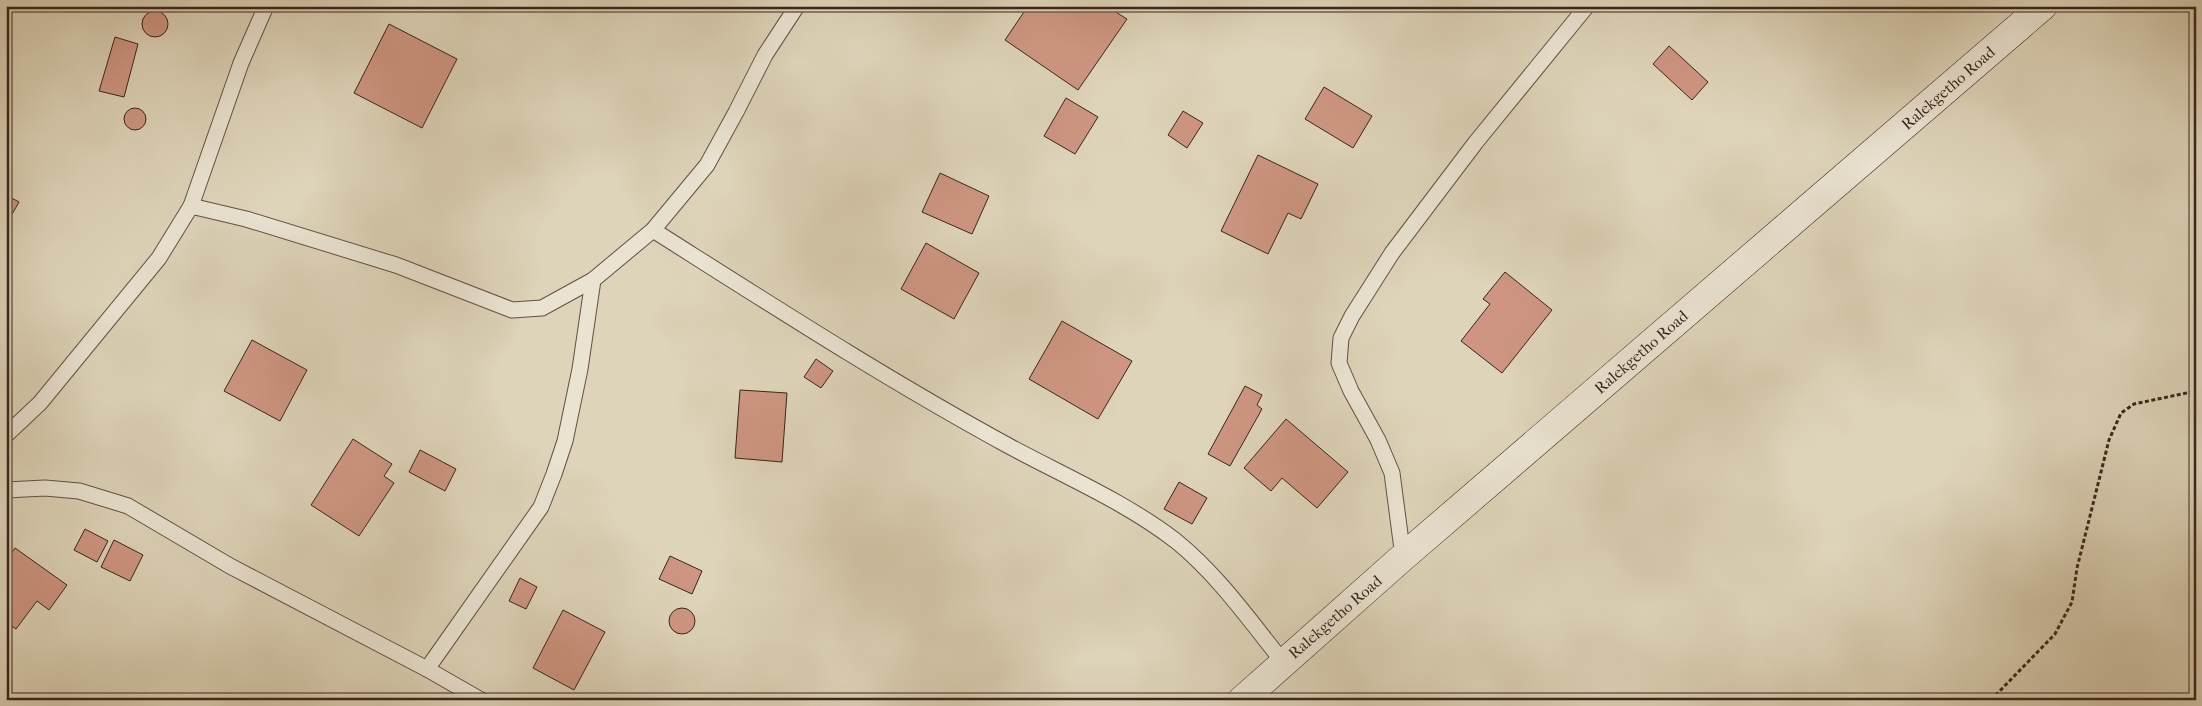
<svg xmlns="http://www.w3.org/2000/svg" width="2202" height="706" viewBox="0 0 2202 706" font-family="'IM FELL French Canon',serif">
  <rect width="100%" height="100%" fill="#ded4b9"/>
  <filter id="stains"><feTurbulence type="fractalNoise" baseFrequency=".004" numOctaves="4"/><feColorMatrix values="0 0 0 0 .2 0 0 0 0 .09 0 0 0 0 .02 0 0 0 .5 -.17"/></filter>
  <radialGradient id="worn" r=".72"><stop offset=".6" stop-color="#630" stop-opacity="0"/><stop offset="1" stop-color="#630" stop-opacity=".3"/></radialGradient>
  <g fill="#ce9682" stroke="#39251c">
    <polygon points="1028,6 1117,6 1114,11 1127,19 1078,90 1005,40"/>
    <circle cx="155" cy="24" r="13"/>
    <polygon points="389,24 457,59 422,128 354,93"/>
    <polygon points="115,37 138,44 124,97 99,91"/>
    <polygon points="1669,46 1708,82 1692,100 1653,64"/>
    <polygon points="1324,87 1372,116 1353,148 1305,119"/>
    <polygon points="1066,98 1098,117 1075,154 1044,136"/>
    <circle cx="135" cy="119" r="11"/>
    <polygon points="1183,111 1203,123 1187,148 1168,135"/>
    <polygon points="1258,155 1318,184 1301,219 1288,213 1268,254 1221,231"/>
    <polygon points="940,173 989,196 972,234 922,212"/>
    <polygon points="6,195 19,202 6,225"/>
    <polygon points="926,243 979,273 954,319 901,289"/>
    <polygon points="1505,272 1552,310 1502,373 1461,341 1490,304 1483,299"/>
    <polygon points="1062,321 1132,361 1098,419 1029,379"/>
    <polygon points="252,340 307,370 280,421 224,391"/>
    <polygon points="816,359 833,371 821,388 804,377"/>
    <polygon points="1245,386 1262,395 1257,405 1262,409 1230,466 1208,454"/>
    <polygon points="740,390 787,393 782,462 735,458"/>
    <polygon points="1286,419 1348,472 1317,508 1282,478 1271,491 1244,468"/>
    <polygon points="353,439 392,464 384,476 394,483 359,536 311,505"/>
    <polygon points="420,450 456,469 445,491 409,472"/>
    <polygon points="1179,482 1207,498 1192,524 1164,509"/>
    <polygon points="85,529 108,541 97,562 74,550"/>
    <polygon points="114,540 143,555 130,581 101,567"/>
    <polygon points="15,548 67,585 49,610 37,601 16,629 6,622 6,561"/>
    <polygon points="670,556 702,571 692,594 659,579"/>
    <polygon points="520,578 537,587 526,609 509,601"/>
    <circle cx="682" cy="621" r="13"/>
    <polygon points="563,610 605,632 574,690 533,668"/>
  </g>
  <g fill="none" stroke-linecap="round" stroke-linejoin="round">
    <defs>
      <g id="lane">
        <polyline points="191,206 241,63 266,6"/>
        <path d="M653,230c117,74 233,149 354,215 57,31 117,56 169,96 42,34 74,80 108,122"/>
        <polyline points="6,435 40,403 159,258 191,206 246,219 396,265 512,310 542,308 593,280 653,230 707,165 736,112 765,55 797,6"/>
        <polyline points="6,490 45,488 79,491 128,506 230,566 427,669 481,700"/>
        <polyline points="1403,557 1392,473 1378,440 1351,391 1339,363 1341,338 1352,316 1392,253 1476,142 1587,6"/>
        <polyline points="427,669 541,507 554,474 565,441 580,369 593,280"/>
      </g>
      <polyline id="secondary" points="1242,700 1403,557 2043,6"/>
    </defs>
    <use href="#lane" stroke="#625143" stroke-width="17"/>
    <use href="#secondary" stroke="#39251c" stroke-width="29"/>
    <polyline stroke="#39251c" stroke-width="3" stroke-dasharray="4 2.5" stroke-linecap="butt" points="1991,700 2055,634 2072,602 2077,568 2109,440 2121,413 2134,404 2196,391"/>
    <use href="#lane" stroke="#eae3d2" stroke-width="15"/>
    <use href="#secondary" stroke="#eae3d2" stroke-width="28"/>
  </g>
  <g text-anchor="middle" dominant-baseline="central" stroke-width="5" stroke-linejoin="round" paint-order="stroke">
    <g font-size="16" fill="#39251c" stroke="#eae3d2">
      <text transform="translate(1948 88) rotate(-41)">Ralekgetho Road</text>
      <text transform="translate(1641 352) rotate(-41)">Ralekgetho Road</text>
      <text transform="translate(1335 617) rotate(-41)">Ralekgetho Road</text>
    </g>
  </g>
  <rect width="2202" height="706" fill="none" stroke="#ded4b9" stroke-width="25"/>
  <rect x="8" y="8" width="2187" height="691" fill="none" stroke="#39251c" stroke-width="2.5"/>
  <rect x="12" y="12" width="2177" height="681" fill="none" stroke="#39251c"/>
  <rect width="100%" height="100%" filter="url(#stains)"/>
  <rect width="100%" height="100%" fill="url(#worn)"/>
</svg>
